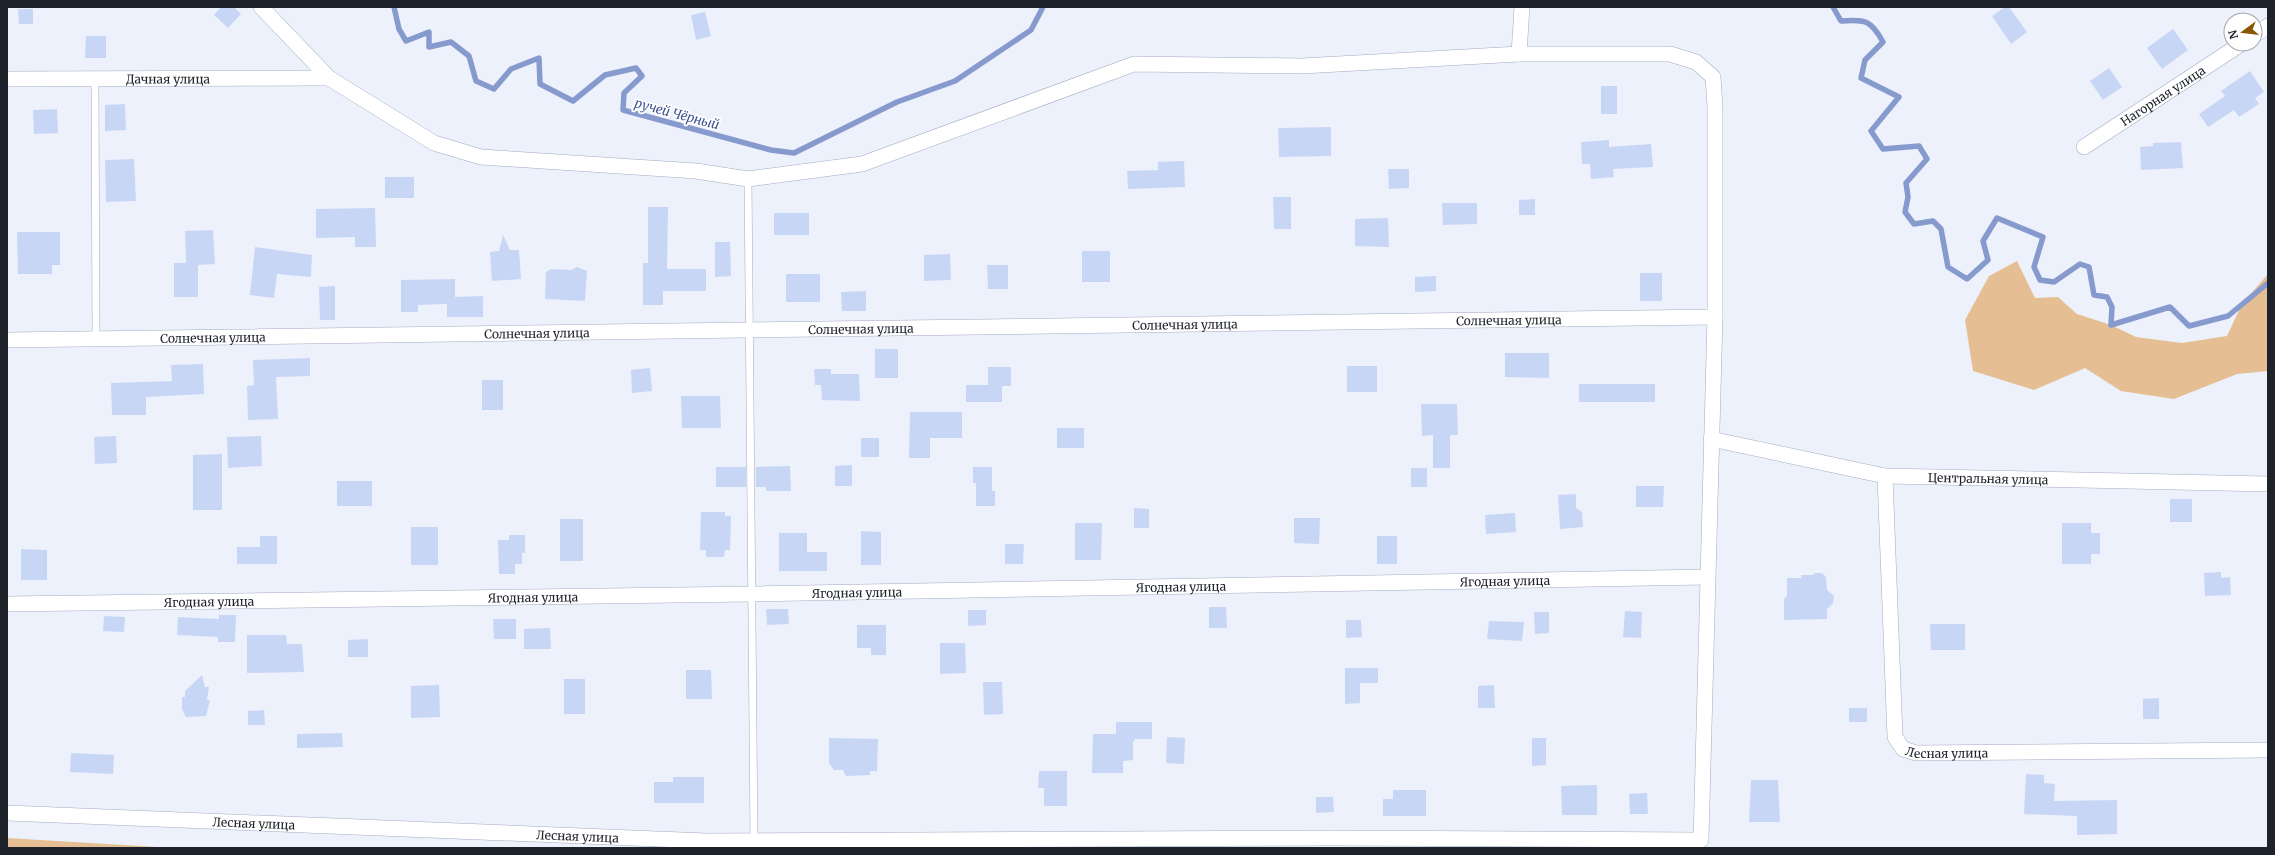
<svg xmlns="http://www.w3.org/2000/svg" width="2275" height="855" viewBox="0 0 2275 855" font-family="Merriweather,serif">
  <rect width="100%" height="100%" fill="#edf1fb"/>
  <g fill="#e5bf93">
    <polygon points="2017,261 2035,298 2058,297 2077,314 2111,325 2136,337 2182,343 2227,336 2242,304 2268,274 2268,371 2237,374 2174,399 2121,391 2085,368 2034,390 1973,371 1965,320 1989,276"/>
    <polygon points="7,838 174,848 7,848"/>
  </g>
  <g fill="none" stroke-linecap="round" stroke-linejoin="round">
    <g stroke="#869acd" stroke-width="5.5">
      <polyline points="394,7 399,29 406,41 429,32 429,47 451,42 469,56 476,81 494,89 511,69 539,58 540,84 573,101 605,75 636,68 642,76 624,93 623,110 771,150 794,153 897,102 955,81 1031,30 1043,7"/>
      <path d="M1833,7l8,14c24,-2 30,-1 42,21l-18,18 -4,18 38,19 -28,34 12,18 36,-3 8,13 -21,24 2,14 -3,15 9,12 19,-3 8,8 7,38 19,12 21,-19 -5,-19 14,-23 46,19 -9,30 6,13 14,2 26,-18 9,3 5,28 13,2 5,10 -1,18 59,-18 19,19 39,-10 40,-33"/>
    </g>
  </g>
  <g fill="#c8d6f6">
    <polygon points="221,7 234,7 241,14 228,28 214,15"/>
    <polygon points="2005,7 2009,7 2027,32 2011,44 1992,16"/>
    <polygon points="18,9 33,9 33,24 19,24"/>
    <polygon points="705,12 711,36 696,40 691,15"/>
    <polygon points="2173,29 2188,50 2162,69 2147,48"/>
    <polygon points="86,36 106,36 106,58 85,58"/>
    <polygon points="2109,68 2122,87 2103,100 2090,81"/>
    <polygon points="2250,71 2264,92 2255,98 2259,104 2239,117 2234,110 2208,127 2199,114 2225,96 2221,91"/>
    <rect x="1601" y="86" width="16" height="28"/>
    <polygon points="125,104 126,130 105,131 105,105"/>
    <polygon points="57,109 58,133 34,134 33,110"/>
    <polygon points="1331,127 1331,156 1279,157 1278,128"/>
    <polygon points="1609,140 1609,147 1651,144 1653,167 1613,169 1614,177 1591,179 1590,164 1582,164 1581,142"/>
    <polygon points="2181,142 2183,168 2141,170 2140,147 2153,146 2153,143"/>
    <polygon points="134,159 136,201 106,202 105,160"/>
    <polygon points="1184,161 1185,187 1128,189 1127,171 1158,170 1158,162"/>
    <polygon points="1388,169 1409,169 1409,188 1389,189"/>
    <rect x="385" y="177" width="29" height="21"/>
    <polygon points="1273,197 1291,197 1291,229 1274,229"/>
    <polygon points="1535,199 1535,215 1519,215 1519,200"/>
    <polygon points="1442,203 1477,203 1477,224 1443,225"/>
    <polygon points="648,207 668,207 667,269 706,269 706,291 663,291 663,305 643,305 643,263 648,263"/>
    <polygon points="375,208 376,247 355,247 355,237 316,238 316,209"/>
    <rect x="774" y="213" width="35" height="22"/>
    <polygon points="1388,218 1389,247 1355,246 1355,219"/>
    <polygon points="213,230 215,264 198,265 198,297 174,297 174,263 186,263 185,231"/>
    <polygon points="17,232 60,232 60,265 52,265 52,274 18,274"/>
    <polygon points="503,235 510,250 519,250 521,279 492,281 490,252 499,251"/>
    <polygon points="715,242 730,242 731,276 715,277"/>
    <polygon points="255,247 312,255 311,277 277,274 274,298 250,295"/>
    <rect x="1082" y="251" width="28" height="31"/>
    <polygon points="950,254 951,280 924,281 924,255"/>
    <polygon points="987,265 1008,265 1008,289 988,289"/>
    <polygon points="577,267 587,271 585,301 545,299 546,272 551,269 571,270"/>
    <rect x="1640" y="273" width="22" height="28"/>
    <rect x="786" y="274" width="34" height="28"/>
    <polygon points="1436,276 1436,291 1415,292 1415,277"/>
    <polygon points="455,279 455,297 483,296 483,317 447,317 447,304 418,305 418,312 401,312 401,280"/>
    <polygon points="335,286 335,320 320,320 319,287"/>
    <polygon points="866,291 866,311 842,311 841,292"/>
    <rect x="875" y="349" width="23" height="29"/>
    <polygon points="1505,353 1549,353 1549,378 1505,377"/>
    <polygon points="310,358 310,376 276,377 278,419 248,420 247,386 254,385 253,360"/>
    <polygon points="203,364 204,394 146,397 146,415 112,415 111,383 172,381 171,365"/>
    <rect x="1347" y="366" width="30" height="26"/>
    <polygon points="988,367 1011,367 1011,386 1002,386 1002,402 966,402 966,385 988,385"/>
    <polygon points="650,368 652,391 632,393 631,370"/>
    <polygon points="814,369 831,369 831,374 859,374 860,401 822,400 821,385 815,385"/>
    <rect x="482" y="380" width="21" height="30"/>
    <rect x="1579" y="384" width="76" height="18"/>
    <polygon points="681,396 720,396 721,428 682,428"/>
    <polygon points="1421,404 1457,404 1458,435 1450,435 1450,468 1433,468 1433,435 1422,436"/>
    <polygon points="910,412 962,412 962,438 930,438 930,458 909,458"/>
    <rect x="1057" y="428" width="27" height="20"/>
    <polygon points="116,436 117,463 95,464 94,437"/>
    <polygon points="261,436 262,466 228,468 227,437"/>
    <rect x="861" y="438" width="18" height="19"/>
    <polygon points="222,454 222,510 193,510 193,455"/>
    <polygon points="852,465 852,486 835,486 835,466"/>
    <polygon points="790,466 791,491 766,491 766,487 756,487 756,467"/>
    <rect x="716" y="467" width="30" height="20"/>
    <polygon points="973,467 992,467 992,491 995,491 995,506 976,506 976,483 973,483"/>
    <rect x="1411" y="468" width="16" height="19"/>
    <rect x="337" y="481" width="35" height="25"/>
    <polygon points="1636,486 1664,486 1663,507 1636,507"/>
    <polygon points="1576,494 1576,508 1582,512 1583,527 1560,529 1558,495"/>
    <rect x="2170" y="499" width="22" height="23"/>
    <polygon points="1134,508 1149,509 1149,528 1134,528"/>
    <polygon points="701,512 725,512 725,516 731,516 730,550 725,550 724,557 706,557 706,550 700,550"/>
    <polygon points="1515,513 1516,532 1486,534 1485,515"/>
    <polygon points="1294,518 1320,518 1319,544 1294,543"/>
    <rect x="560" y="519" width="23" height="42"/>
    <polygon points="1075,523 1102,523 1101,560 1075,560"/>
    <polygon points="2062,523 2091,523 2091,533 2100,533 2100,554 2091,554 2091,564 2062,564"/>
    <rect x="411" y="527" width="27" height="38"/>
    <polygon points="861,531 881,532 881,565 861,565"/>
    <polygon points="779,533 807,533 807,552 827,552 827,571 779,571"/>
    <polygon points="509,535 525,535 525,553 522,553 522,564 515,564 515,574 499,574 498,540 509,540"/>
    <polygon points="260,536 277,536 277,564 237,564 237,547 260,547"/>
    <rect x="1377" y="536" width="20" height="28"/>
    <polygon points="1005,544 1024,544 1023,564 1005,564"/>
    <polygon points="21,549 47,550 47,580 21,580"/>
    <polygon points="2221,572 2221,578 2230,577 2231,595 2205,596 2204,573"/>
    <polygon points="1815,573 1822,573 1826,577 1827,590 1834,596 1833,603 1827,609 1827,619 1784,620 1784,599 1787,596 1787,578 1802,578 1801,575 1813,575"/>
    <polygon points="1209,607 1226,607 1227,628 1209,628"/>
    <polygon points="766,609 788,609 789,624 767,625"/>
    <polygon points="968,610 986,610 986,625 968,626"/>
    <polygon points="1625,611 1642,612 1641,638 1623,637"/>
    <polygon points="1534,612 1549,612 1549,633 1535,634"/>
    <polygon points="219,615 236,615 235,642 218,642 218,637 177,635 178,617 219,619"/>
    <polygon points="104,616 125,617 124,632 103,631"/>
    <polygon points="493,619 516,619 516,639 494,639"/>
    <polygon points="1346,620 1361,620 1362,637 1346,638"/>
    <polygon points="1489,621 1524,622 1522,641 1487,639"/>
    <polygon points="1930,624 1965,624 1965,650 1931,650"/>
    <polygon points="857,625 886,625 886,655 871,655 871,648 857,648"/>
    <polygon points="550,628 551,649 524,649 524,629"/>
    <polygon points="247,635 286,635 287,644 302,644 304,672 247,673"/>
    <polygon points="368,639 368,657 348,657 348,640"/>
    <polygon points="940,643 965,643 966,673 940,674"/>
    <polygon points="1345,668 1378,668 1378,683 1360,683 1360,703 1345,704"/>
    <polygon points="686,670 711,670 712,699 686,699"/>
    <polygon points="202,675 205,687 209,687 207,700 210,700 206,716 186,717 182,709 182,697 185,697 185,691"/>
    <rect x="564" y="679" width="21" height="35"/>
    <polygon points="983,682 1002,682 1003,714 984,715"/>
    <polygon points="439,685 440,717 411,718 411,686"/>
    <polygon points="1494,685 1495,708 1478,708 1478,686"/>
    <polygon points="2159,698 2159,719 2143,719 2143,699"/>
    <rect x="1849" y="708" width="18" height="14"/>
    <polygon points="264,710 265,725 248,725 248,711"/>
    <polygon points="1116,722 1152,722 1152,739 1135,739 1133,742 1133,760 1123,761 1123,773 1092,773 1093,734 1116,734"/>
    <polygon points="342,733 343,747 297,748 297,734"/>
    <polygon points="1167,737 1185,738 1184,764 1166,763"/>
    <polygon points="829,738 878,739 877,771 870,771 870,775 846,776 843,770 834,770 829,763"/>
    <polygon points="1532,738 1546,738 1546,765 1532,766"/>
    <polygon points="71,753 114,755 113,774 70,772"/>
    <polygon points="1039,771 1067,771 1067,806 1044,806 1044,788 1038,788"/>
    <polygon points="2026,774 2044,775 2044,783 2055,784 2054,801 2117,800 2117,834 2077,835 2077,816 2024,814"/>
    <polygon points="673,777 704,777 704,803 654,803 654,782 673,782"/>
    <polygon points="1751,780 1778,780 1780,822 1749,822"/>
    <polygon points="1597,785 1597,815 1562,815 1561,786"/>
    <polygon points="1393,790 1426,790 1426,816 1383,816 1383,799 1393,799"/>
    <polygon points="1647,793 1648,814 1630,814 1629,794"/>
    <polygon points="1316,797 1333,797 1334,812 1316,813"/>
  </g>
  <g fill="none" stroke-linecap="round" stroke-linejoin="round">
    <defs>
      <g id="service">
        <polyline points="95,77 96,339"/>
        <polyline points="748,179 754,841"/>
      </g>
      <g id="minor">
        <polyline points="2255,35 2268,26"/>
        <polyline points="1519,54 1522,7"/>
        <path id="s1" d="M7,79l322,-1"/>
        <path id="s2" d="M2084,147l157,-103"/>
        <path id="s3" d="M7,340l1708,-23"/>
        <path id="s4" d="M1711,439l174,37 383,8"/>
        <path id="s5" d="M1885,476l10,261 8,12 13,4 352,-3"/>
        <path id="s6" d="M7,604l746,-10 954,-17"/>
        <path id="s7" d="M7,813l700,28 627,-3 367,2 14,-523v-211l-2,-29 -17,-15 -26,-8h-151l-217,12 -168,-2 -272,100 -114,15 -52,-8 -215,-14 -47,-14 -105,-65 -68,-71"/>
      </g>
    </defs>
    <use href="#service" stroke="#a2abc2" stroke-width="8"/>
    <use href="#minor" stroke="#a2abc2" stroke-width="16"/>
    <use href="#service" stroke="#fff" stroke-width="7"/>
    <use href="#minor" stroke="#fff" stroke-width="15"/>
  </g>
  <g text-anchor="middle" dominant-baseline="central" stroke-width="3.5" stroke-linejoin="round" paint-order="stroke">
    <g font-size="12" fill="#1e222a" stroke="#fff">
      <text stroke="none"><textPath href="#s1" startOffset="161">Дачная улица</textPath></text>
      <text stroke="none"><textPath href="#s2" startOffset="94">Нагорная улица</textPath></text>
      <text stroke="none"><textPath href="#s3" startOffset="1502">Солнечная улица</textPath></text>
      <text stroke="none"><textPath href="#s3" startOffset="1178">Солнечная улица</textPath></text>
      <text stroke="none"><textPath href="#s3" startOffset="854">Солнечная улица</textPath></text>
      <text stroke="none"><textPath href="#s3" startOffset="530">Солнечная улица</textPath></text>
      <text stroke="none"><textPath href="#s3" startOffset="206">Солнечная улица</textPath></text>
      <text stroke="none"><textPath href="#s4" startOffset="281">Центральная улица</textPath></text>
      <text stroke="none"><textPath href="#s6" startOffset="1498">Ягодная улица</textPath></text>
      <text stroke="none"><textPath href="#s6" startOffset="1174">Ягодная улица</textPath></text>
      <text stroke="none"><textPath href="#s6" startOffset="850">Ягодная улица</textPath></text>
      <text stroke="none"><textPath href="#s6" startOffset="526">Ягодная улица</textPath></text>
      <text stroke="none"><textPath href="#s6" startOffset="202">Ягодная улица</textPath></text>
      <text stroke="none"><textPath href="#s5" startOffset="320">Лесная улица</textPath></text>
      <text stroke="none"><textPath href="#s7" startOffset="247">Лесная улица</textPath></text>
      <text stroke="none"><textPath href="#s7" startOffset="571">Лесная улица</textPath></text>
    </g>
    <g font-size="13" font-style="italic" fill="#3d5293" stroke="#fff">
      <text transform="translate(677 114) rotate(15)">ручей Чёрный</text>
    </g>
  </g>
  <rect width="2275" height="855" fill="none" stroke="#1e222a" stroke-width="16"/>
  <g transform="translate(2243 32) rotate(255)"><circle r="19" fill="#ffffff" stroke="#a5a7aa"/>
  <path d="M0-3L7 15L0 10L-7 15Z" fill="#895600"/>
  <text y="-6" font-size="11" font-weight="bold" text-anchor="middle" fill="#1e222a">N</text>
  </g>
</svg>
